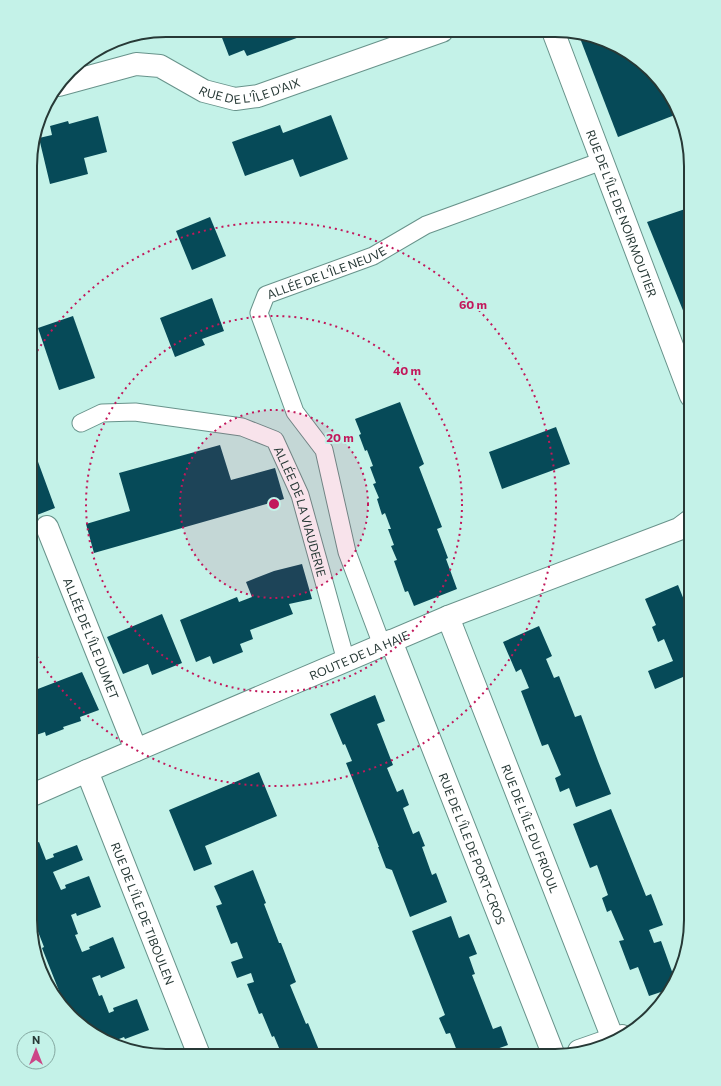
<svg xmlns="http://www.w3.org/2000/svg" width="721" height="1086" viewBox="0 0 721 1086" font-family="Commissioner,sans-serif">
  <rect width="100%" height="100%" fill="#c4f2e8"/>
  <g fill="#064a58">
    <polygon points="219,30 316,30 316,31 247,56 244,50 229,56"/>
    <polygon points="578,33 637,58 680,113 618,137"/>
    <polygon points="331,115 348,159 300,177 293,159 245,176 232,142 280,125 283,133"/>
    <polygon points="98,116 107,152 84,158 88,174 50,184 39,138 52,135 50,126 68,121 69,124"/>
    <polygon points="31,168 37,187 31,189"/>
    <polygon points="691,207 691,330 647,222"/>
    <polygon points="210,217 226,256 192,270 176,231"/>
    <polygon points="212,298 224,331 202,339 205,345 175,357 160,318"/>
    <polygon points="73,316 95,378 59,390 38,328"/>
    <polygon points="400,402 424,464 419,467 442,527 437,529 448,558 446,559 457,589 414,606 408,591 405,592 394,561 397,560 391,546 394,545 388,529 391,529 385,513 382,515 377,499 379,498 373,484 376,483 370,467 373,466 367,450 365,451 359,435 361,434 355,419"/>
    <polygon points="556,427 570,464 502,489 489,452"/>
    <polygon points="220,445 231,480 275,468 284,499 94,553 86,524 130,511 119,473"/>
    <polygon points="37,459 55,508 37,515 35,509 31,511 31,461"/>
    <polygon points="302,564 312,599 289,604 293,614 250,630 253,639 240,644 243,652 213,664 210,656 196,662 180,620 237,597 239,602 252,597 246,582 274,571"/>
    <polygon points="678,585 688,610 691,609 691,697 683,677 655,689 648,671 673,661 664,639 658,642 652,627 656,625 645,599"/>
    <polygon points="162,614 182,663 152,675 148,664 123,674 107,637"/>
    <polygon points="539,626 552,656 546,659 554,678 559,676 575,717 581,715 598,761 611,794 576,807 569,788 560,792 555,778 561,775 548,744 542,746 521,691 529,688 521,669 516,672 503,642"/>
    <polygon points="30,633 37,649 30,652"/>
    <polygon points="82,672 99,710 80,717 81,721 63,727 64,729 46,736 45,732 30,737 30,692"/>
    <polygon points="375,695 385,721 377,724 393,765 387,768 397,792 403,789 409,805 403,808 413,834 419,831 425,846 422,847 432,875 436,873 447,902 410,917 392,870 386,868 378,847 379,847 346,763 352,761 345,744 343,745 330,714"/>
    <polygon points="259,772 277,816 205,846 212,864 194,871 169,810"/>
    <polygon points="611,809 646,896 651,894 663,925 649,930 654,943 661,941 674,977 670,989 649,996 638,967 630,970 619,941 624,940 611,910 607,912 602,898 608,895 597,865 590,868 573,824"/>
    <polygon points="39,842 46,860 54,857 53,854 77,845 83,860 53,872 61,890 66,888 65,885 89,876 101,907 77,916 76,913 71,915 78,934 75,935 82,952 90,949 89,947 113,937 125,968 101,978 100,975 92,978 99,996 102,995 109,1013 114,1011 113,1008 137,999 149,1030 125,1039 124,1037 119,1039 121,1043 84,1028 63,1001 42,948 44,947 37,929 32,930 30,920 30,845"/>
    <polygon points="253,870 266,903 264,904 279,943 281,943 296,982 290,985 306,1024 308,1023 321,1055 282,1055 274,1036 272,1037 262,1013 259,1014 247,984 254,982 251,973 237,978 231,962 243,958 237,942 231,944 216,906 222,904 214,886"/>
    <polygon points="451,916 459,938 469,934 477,954 469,957 475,974 472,975 493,1029 501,1026 508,1045 477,1056 459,1056 450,1033 446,1034 439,1018 445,1015 412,931"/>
  </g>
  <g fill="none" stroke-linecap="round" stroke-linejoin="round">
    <defs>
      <g id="lane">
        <path id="s1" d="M81,423l21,-10 33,-1 107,15 33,13 25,55 46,166"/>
        <path id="s2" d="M382,645l-35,-93 -23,-102 -29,-38 -36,-99 7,-18 107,-39 53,-31 176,-64"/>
      </g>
      <g id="street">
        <path id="s3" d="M553,31l138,365"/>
        <path id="s4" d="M59,85l77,-21 24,2 44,25 31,8 23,-3 184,-65"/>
        <path id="s5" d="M47,527l89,223"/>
        <path id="s6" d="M448,617l165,422"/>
        <path id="s7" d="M391,641l163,415"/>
        <path id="s8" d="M87,771l112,284"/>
        <path id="s9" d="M30,796l57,-25 361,-154 231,-88 12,-9"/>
        <polyline points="579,1051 622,1036"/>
      </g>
    </defs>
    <use href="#lane" stroke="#68938b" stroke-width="19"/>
    <use href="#street" stroke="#68938b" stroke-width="24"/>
    <use href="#lane" stroke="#fff" stroke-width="17"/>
    <use href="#street" stroke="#fff" stroke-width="22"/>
  </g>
  <circle cx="274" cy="504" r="94" fill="#c2185b" fill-opacity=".12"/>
  <g fill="none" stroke="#c2185b" stroke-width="2" stroke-dasharray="2 4">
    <circle cx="274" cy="504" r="94"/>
    <circle cx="274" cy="504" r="188"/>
    <path d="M31 361A282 282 0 1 1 31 647"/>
  </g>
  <g text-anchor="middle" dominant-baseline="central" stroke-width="4" stroke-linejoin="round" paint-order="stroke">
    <g font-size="12" fill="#273936" stroke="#c4f2e8">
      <text stroke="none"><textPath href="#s4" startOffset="202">RUE DE L'ÎLE D'AIX</textPath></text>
      <text stroke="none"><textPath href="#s3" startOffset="195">RUE DE L'ÎLE DE NOIRMOUTIER</textPath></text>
      <text stroke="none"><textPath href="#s2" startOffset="441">ALLÉE DE L'ÎLE NEUVE</textPath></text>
      <text stroke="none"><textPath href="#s1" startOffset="276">ALLÉE DE LA VIAUDERIE</textPath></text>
      <text stroke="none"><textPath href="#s5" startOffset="120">ALLÉE DE L'ÎLE DUMET</textPath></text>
      <text stroke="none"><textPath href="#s9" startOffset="358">ROUTE DE LA HAIE</textPath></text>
      <text stroke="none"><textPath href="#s6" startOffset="227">RUE DE L'ÎLE DU FRIOUL</textPath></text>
      <text stroke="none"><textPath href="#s7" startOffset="223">RUE DE L'ÎLE DE PORT-CROS</textPath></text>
      <text stroke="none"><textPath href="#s8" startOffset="153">RUE DE L'ÎLE DE TIBOULEN</textPath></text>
    </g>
  </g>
  <path d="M0 0H721V1086H0ZM166 37H555A129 129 0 0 1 684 166V920A129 129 0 0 1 555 1049H166A129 129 0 0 1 37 920V166A129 129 0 0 1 166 37Z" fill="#c4f2e8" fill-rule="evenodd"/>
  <path fill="none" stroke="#273936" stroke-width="2" d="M166 37H555A129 129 0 0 1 684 166V920A129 129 0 0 1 555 1049H166A129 129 0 0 1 37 920V166A129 129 0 0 1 166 37Z"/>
  <circle cx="274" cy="504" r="6" fill="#c2185b" stroke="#c4f2e8" stroke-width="2"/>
  <g font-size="12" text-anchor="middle" font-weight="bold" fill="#c2185b" stroke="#c4f2e8" stroke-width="4" stroke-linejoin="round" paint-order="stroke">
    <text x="473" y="309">60 m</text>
    <text x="407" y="375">40 m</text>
    <text x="340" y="442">20 m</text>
  </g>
  <g transform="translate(36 1050)"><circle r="19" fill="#c4f2e8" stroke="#85a8a1"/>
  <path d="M0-3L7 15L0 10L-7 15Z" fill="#cc4687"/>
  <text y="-6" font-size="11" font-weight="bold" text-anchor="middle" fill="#273936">N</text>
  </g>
</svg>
